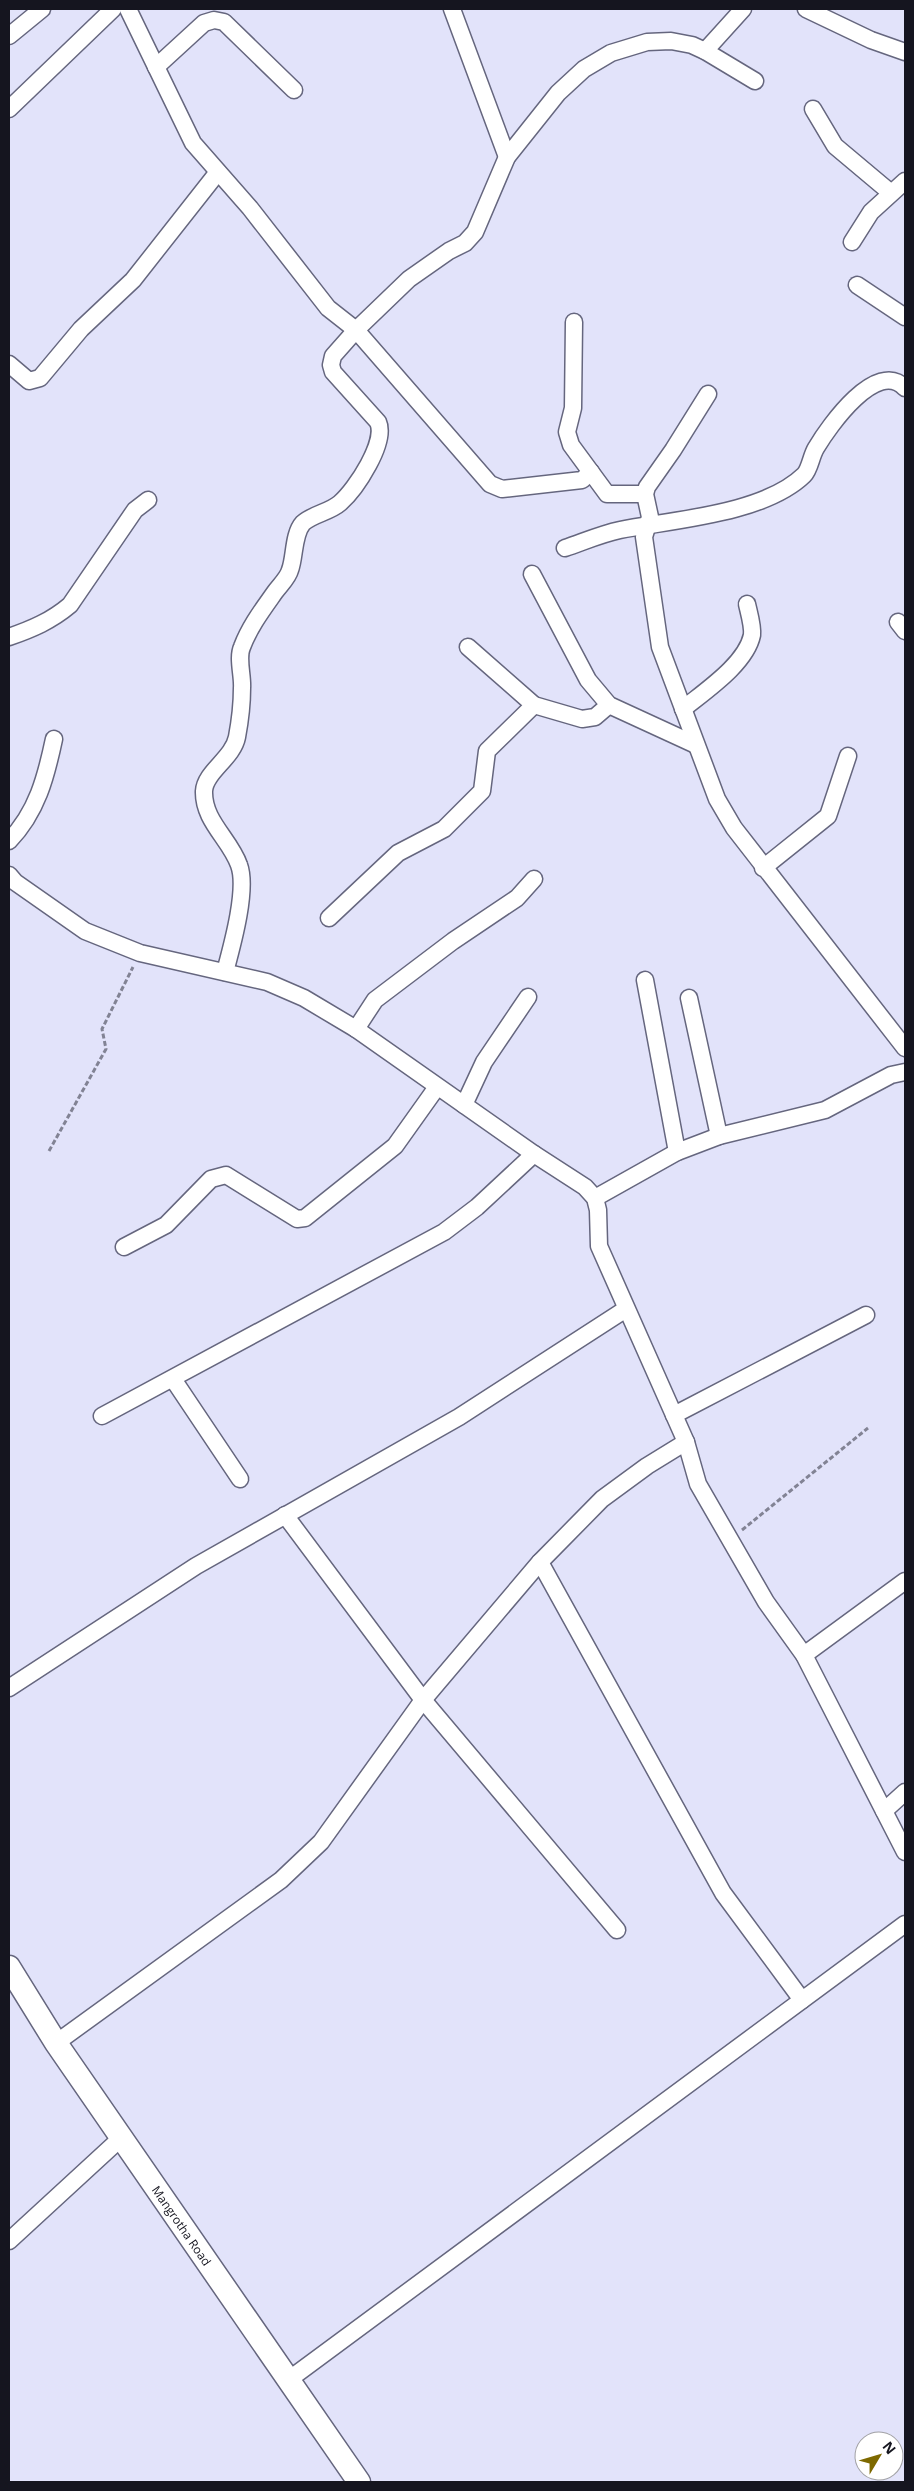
<svg xmlns="http://www.w3.org/2000/svg" width="914" height="2491" viewBox="0 0 914 2491" font-family="'Open Sans',sans-serif">
  <rect width="100%" height="100%" fill="#e2e3fa"/>
  <g fill="none" stroke-linecap="round" stroke-linejoin="round">
    <defs>
      <g id="street">
        <polyline points="128,9 193,143 250,208 328,308 356,330 490,484 502,489 582,480 591,472"/>
        <polyline points="452,9 507,157"/>
        <polyline points="806,9 871,40 905,52"/>
        <polyline points="9,36 42,9"/>
        <polyline points="705,51 743,9"/>
        <polyline points="156,67 204,23 214,20 224,22 294,90"/>
        <polyline points="9,109 113,9"/>
        <polyline points="813,109 835,146 891,193"/>
        <polyline points="852,242 871,212 905,181"/>
        <polyline points="857,285 905,317"/>
        <polyline points="574,322 573,408 567,432 571,445 607,494 645,494"/>
        <polyline points="9,364 29,381 40,378 81,329 133,280 218,172"/>
        <polyline points="708,394 673,450 647,487 645,494 650,517 644,537 660,647 717,799 734,828 905,1048"/>
        <path d="M565,548c18,-6 36,-14 55,-18 52,-10 144,-16 184,-55 6,-6 7,-19 12,-27 13,-22 61,-90 89,-60"/>
        <polyline points="532,574 588,680 609,705 696,745"/>
        <polyline points="898,622 905,631"/>
        <path d="M9,637c23,-8 42,-16 61,-32l65,-95 13,-10"/>
        <polyline points="468,647 534,705 582,719 595,717 609,705"/>
        <path d="M683,709c22,-18 63,-45 69,-74 1,-9 -3,-22 -5,-31"/>
        <path d="M9,841c28,-29 37,-64 45,-102"/>
        <polyline points="763,868 828,816 848,756"/>
        <polyline points="9,875 15,882 85,931 140,953 267,982 304,998 356,1029 534,1154 585,1187 595,1198 598,1210 599,1246 686,1442 698,1484 766,1602 804,1655 905,1852"/>
        <polyline points="329,918 398,853 444,829 482,791 487,751 534,705"/>
        <path d="M225,972c7,-26 23,-83 14,-107 -9,-26 -36,-44 -35,-74 1,-19 29,-33 33,-54 3,-16 5,-33 5,-49 1,-12 -5,-30 0,-41 8,-21 21,-38 33,-55 5,-7 13,-14 15,-22 5,-13 3,-36 13,-47 10,-9 27,-11 37,-20 16,-14 47,-61 38,-81l-45,-50 -2,-7 2,-9 23,-26 53,-51 40,-28 16,-8 10,-11 32,-75 51,-64 26,-24 27,-16 36,-11 24,-1 21,4 13,6 50,30"/>
        <polyline points="645,980 677,1152"/>
        <polyline points="689,998 719,1136"/>
        <polyline points="356,1029 375,1000 453,941 517,898 534,879"/>
        <polyline points="464,1105 484,1062 528,997"/>
        <polyline points="595,1198 677,1152 719,1136 825,1110 891,1075 905,1072"/>
        <polyline points="124,1247 166,1225 211,1179 226,1175 297,1219 305,1218 395,1146 437,1087"/>
        <polyline points="173,1379 240,1479"/>
        <polyline points="674,1415 866,1315"/>
        <polyline points="102,1416 444,1232 477,1207 534,1154"/>
        <polyline points="285,1515 423,1700 617,1930"/>
        <polyline points="540,1562 723,1893 802,2000"/>
        <polyline points="804,1655 905,1581"/>
        <polyline points="9,1688 196,1566 459,1417 626,1309"/>
        <polyline points="884,1811 905,1792"/>
        <polyline points="56,2043 281,1880 321,1842 423,1700 540,1562 602,1499 647,1466 686,1442"/>
        <polyline points="9,2241 121,2138"/>
        <polyline points="287,2381 905,1924"/>
      </g>
      <g id="secondary">
        <path id="s1" d="M9,1967l47,76 303,439"/>
      </g>
    </defs>
    <use href="#street" stroke="#65667e" stroke-width="19"/>
    <use href="#secondary" stroke="#65667e" stroke-width="25"/>
    <g stroke="#828394" stroke-width="3" stroke-dasharray="5 2.5" stroke-linecap="butt">
      <polyline points="49,1151 106,1049 102,1029 133,967"/>
      <polyline points="742,1530 868,1428"/>
    </g>
    <use href="#street" stroke="#fff" stroke-width="16"/>
    <use href="#secondary" stroke="#fff" stroke-width="22"/>
  </g>
  <g text-anchor="middle" dominant-baseline="central" stroke-width="4.5" stroke-linejoin="round" paint-order="stroke">
    <g font-size="12" fill="#15151f" stroke="#fff">
      <text stroke="none"><textPath href="#s1" startOffset="311">Mangrotha Road</textPath></text>
    </g>
  </g>
  <rect width="914" height="2491" fill="none" stroke="#15151f" stroke-width="20"/>
  <g transform="translate(879 2456) rotate(52)"><circle r="24" fill="#ffffff" stroke="#a1a1a5"/>
  <path d="M0-4L9 19L0 12L-9 19Z" fill="#7e6900"/>
  <text y="-8" font-size="14" font-weight="bold" text-anchor="middle" fill="#15151f">N</text>
  </g>
</svg>
